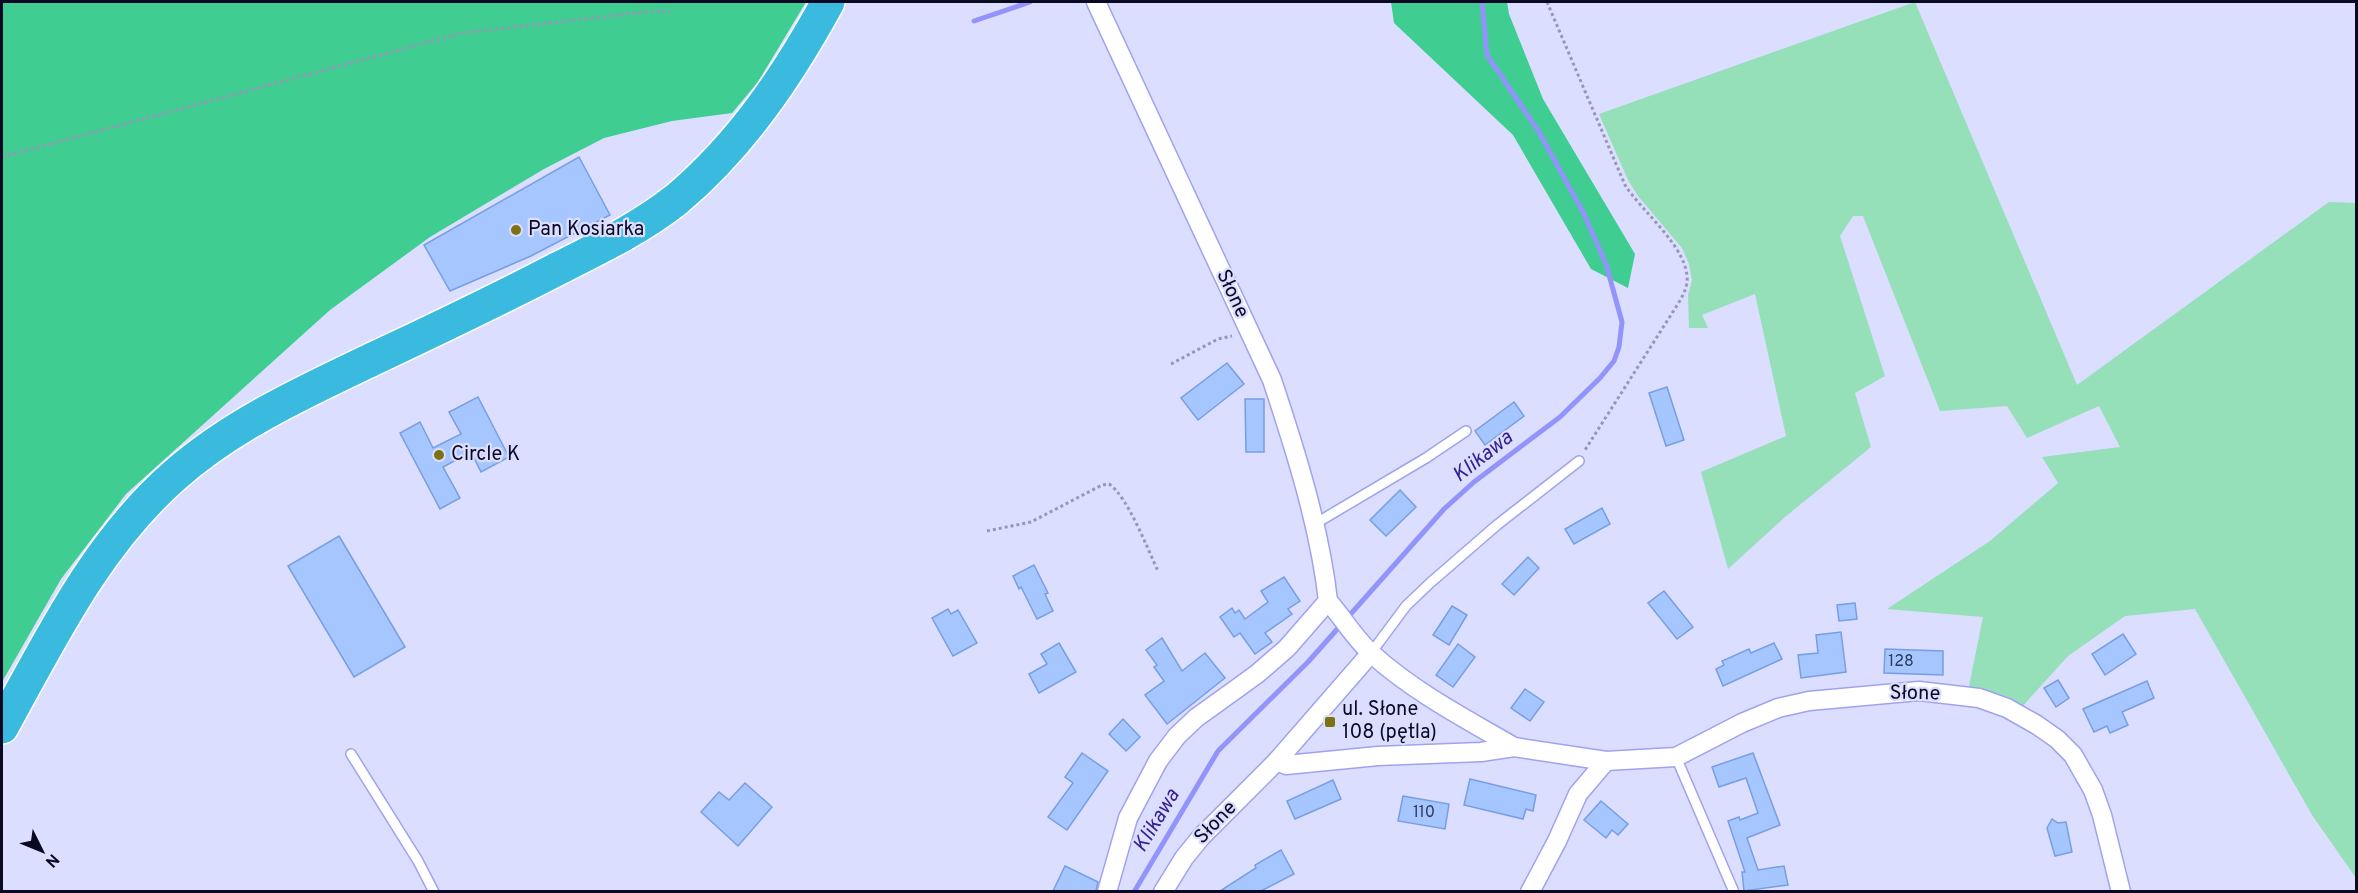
<svg xmlns="http://www.w3.org/2000/svg" width="2358" height="893" viewBox="0 0 2358 893" font-family="Overpass,sans-serif">
  <rect width="100%" height="100%" fill="#dbdefe"/>
  <polygon fill="#95dfb9" points="1915,2 2077,385 2329,202 2356,203 2356,878 2312,815 2195,609 2125,616 2068,656 2021,708 1996,694 1968,691 1983,617 1887,609 1990,541 2058,483 2042,457 2120,447 2099,406 2027,438 2007,406 1940,411 1863,216 1853,216 1840,236 1885,376 1855,393 1871,447 1785,517 1728,569 1701,472 1786,436 1755,294 1702,315 1708,328 1689,328 1688,295 1692,280 1689,264 1682,248 1638,196 1628,180 1599,114"/>
  <g fill="#3fcd92">
    <polygon points="2,2 806,2 758,82 732,113 672,121 604,138 544,169 430,237 330,310 126,494 61,579 2,682"/>
    <polygon points="1391,2 1507,2 1509,14 1543,99 1635,254 1628,288 1591,269 1513,135 1394,23"/>
  </g>
  <g fill="none" stroke-linecap="round" stroke-linejoin="round">
    <g stroke="#9394fb" stroke-width="5">
      <polyline points="974,21 1030,2"/>
      <polyline points="1134,892 1218,751 1308,662 1444,509 1474,482 1560,417 1600,378 1614,361 1619,347 1622,322 1606,264 1583,212 1539,132 1487,55 1482,2"/>
    </g>
  </g>
  <g fill="#a5c6fe" stroke="#789ee2" stroke-width="1.5">
    <polygon points="579,157 610,215 531,256 450,291 424,245"/>
    <polygon points="1227,363 1244,384 1198,420 1181,398"/>
    <polygon points="1667,387 1684,440 1666,446 1649,393"/>
    <polygon points="478,397 509,457 481,472 471,452 443,467 460,498 440,509 400,433 420,422 433,448 461,434 449,412"/>
    <polygon points="1245,399 1264,399 1264,452 1246,452"/>
    <polygon points="1514,402 1524,416 1485,445 1475,431"/>
    <polygon points="1400,490 1416,507 1386,536 1370,520"/>
    <polygon points="1602,508 1610,524 1574,544 1565,529"/>
    <polygon points="339,536 405,647 354,677 288,566"/>
    <polygon points="1528,557 1539,568 1514,595 1502,584"/>
    <polygon points="1034,565 1048,593 1045,594 1053,611 1037,619 1021,587 1019,589 1013,576"/>
    <polygon points="1284,577 1300,601 1288,609 1292,614 1265,633 1272,642 1255,654 1240,633 1234,637 1220,617 1232,608 1235,613 1239,610 1245,619 1268,602 1261,591"/>
    <polygon points="1664,591 1693,627 1677,639 1648,603"/>
    <polygon points="1855,603 1857,619 1839,621 1837,605"/>
    <polygon points="1452,606 1467,615 1449,645 1433,635"/>
    <polygon points="948,609 951,614 958,610 977,643 953,656 932,618"/>
    <polygon points="1841,632 1846,672 1801,678 1798,655 1818,653 1816,635"/>
    <polygon points="2123,634 2136,654 2105,675 2092,654"/>
    <polygon points="1162,638 1182,671 1205,653 1225,678 1167,724 1145,695 1164,681 1154,667 1157,665 1146,650"/>
    <polygon points="1059,643 1076,672 1039,693 1029,674 1047,664 1041,654"/>
    <polygon points="1774,643 1782,659 1723,686 1716,669 1724,665 1722,661 1749,649 1751,653"/>
    <polygon points="1458,644 1475,657 1453,687 1436,675"/>
    <polygon points="1885,649 1943,651 1943,675 1884,673"/>
    <polygon points="2058,680 2069,698 2056,707 2044,688"/>
    <polygon points="2147,681 2154,698 2122,712 2128,725 2110,733 2107,726 2094,732 2083,709"/>
    <polygon points="1525,689 1544,702 1530,721 1511,708"/>
    <polygon points="1123,719 1140,737 1126,751 1109,734"/>
    <polygon points="1082,753 1108,771 1067,830 1048,817 1073,783 1065,777"/>
    <polygon points="1753,753 1780,825 1747,838 1758,870 1784,866 1788,885 1744,891 1742,872 1745,872 1728,821 1739,817 1740,820 1758,813 1746,778 1719,787 1712,767"/>
    <polygon points="1470,779 1536,795 1533,811 1526,809 1523,819 1464,805"/>
    <polygon points="1333,780 1341,799 1295,819 1287,801"/>
    <polygon points="745,783 772,807 738,846 701,812 719,792 729,800"/>
    <polygon points="1403,796 1449,804 1445,829 1398,821"/>
    <polygon points="1601,801 1628,824 1618,835 1612,830 1606,838 1584,820"/>
    <polygon points="2052,819 2058,823 2066,822 2072,852 2055,856 2047,828"/>
    <polygon points="1281,850 1294,874 1261,891 1220,891 1256,868 1255,865"/>
    <polygon points="1065,866 1098,882 1096,891 1053,891"/>
  </g>
  <g fill="none" stroke-linecap="round" stroke-linejoin="round">
    <defs>
      <g id="lane">
        <polyline points="1313,525 1426,458 1466,431"/>
        <polyline points="1371,653 1406,606 1430,583 1497,525 1579,461"/>
        <polyline points="351,754 418,861 434,892"/>
        <polyline points="1676,757 1734,892"/>
      </g>
      <g id="street">
        <path d="M1096,2l176,378c23,69 48,148 56,221"/>
        <path d="M1328,601c15,17 27,38 44,53 42,38 94,65 142,93"/>
        <polyline points="1277,761 1286,765 1378,756 1481,752 1514,747 1606,761 1676,757 1742,723 1778,708 1809,701 1919,691 1979,698 2007,708 2037,725 2057,739 2073,755 2093,790 2102,815 2121,892"/>
        <polyline points="1107,892 1128,818 1158,761 1177,736 1196,718 1257,674 1287,648 1328,601"/>
        <polyline points="1163,892 1184,858 1201,837 1277,761 1371,653"/>
        <polyline points="1530,892 1557,841 1578,794 1606,761"/>
      </g>
      <path id="highway" d="M2,727c49,-89 95,-184 173,-252 58,-51 131,-84 200,-117 62,-29 124,-59 184,-90 40,-20 83,-41 118,-69 65,-55 111,-124 151,-197"/>
    </defs>
    <use href="#lane" stroke="#9fa3ef" stroke-width="12"/>
    <use href="#street" stroke="#9fa3ef" stroke-width="21"/>
    <use href="#highway" stroke="#fff" stroke-width="36"/>
    <g stroke="#9597b5" stroke-width="3" stroke-dasharray="3 3" stroke-linecap="butt">
      <path d="M1547,2l78,183c17,27 65,64 62,97 -1,9 -6,17 -11,25l-91,143"/>
      <polyline points="2,157 462,33 655,11 670,12"/>
      <polyline points="1171,364 1218,339 1232,336"/>
      <path d="M987,531l44,-9 71,-37 7,-1c19,13 38,64 49,87"/>
    </g>
    <use href="#lane" stroke="#fff" stroke-width="9"/>
    <use href="#street" stroke="#fff" stroke-width="18"/>
    <use href="#highway" stroke="#3abade" stroke-width="33"/>
  </g>
  <g fill="#7e7112" stroke="#dbdefe" stroke-width="2">
    <circle cx="516" cy="230" r="6"/>
    <circle cx="439" cy="455" r="6"/>
    <rect x="1324" y="716" width="12" height="12" rx="3"/>
  </g>
  <g text-anchor="middle" dominant-baseline="central" stroke-width="4.5" stroke-linejoin="round" paint-order="stroke">
    <g font-size="16" fill="#31385a">
      <text x="1901" y="662">128</text>
      <text x="1424" y="813">110</text>
    </g>
    <g font-size="20" fill="#0a0823" stroke="#dbdefe" text-anchor="start">
      <text x="528" y="230">Pan Kosiarka</text>
      <text x="451" y="455">Circle K</text>
      <text x="1342" y="710">ul. Słone<tspan x="1342" dy="23">108 (pętla)</tspan></text>
    </g>
    <g font-size="20" fill="#0a0823" stroke="#dbdefe">
      <text transform="translate(1232 294) rotate(65)">Słone</text>
      <text transform="translate(1915 694) rotate(1)">Słone</text>
      <text transform="translate(1216 823) rotate(-46)">Słone</text>
    </g>
    <g font-size="21" font-style="italic" fill="#362096" stroke="#dbdefe">
      <text transform="translate(1483 457) rotate(-38)">Klikawa</text>
      <text transform="translate(1157 821) rotate(-59)">Klikawa</text>
    </g>
  </g>
  <rect width="2358" height="893" fill="none" stroke="#0a0823" stroke-width="6"/>
  <g transform="translate(42 851) rotate(133)" stroke="#dbdefe" stroke-width="4.5" paint-order="stroke">
  <path d="M0-4.5L10 22L0 15L-10 22Z" fill="#0a0823"/>
  <text y="-9" font-size="16" font-weight="bold" text-anchor="middle" fill="#0a0823">N</text>
  </g>
</svg>
